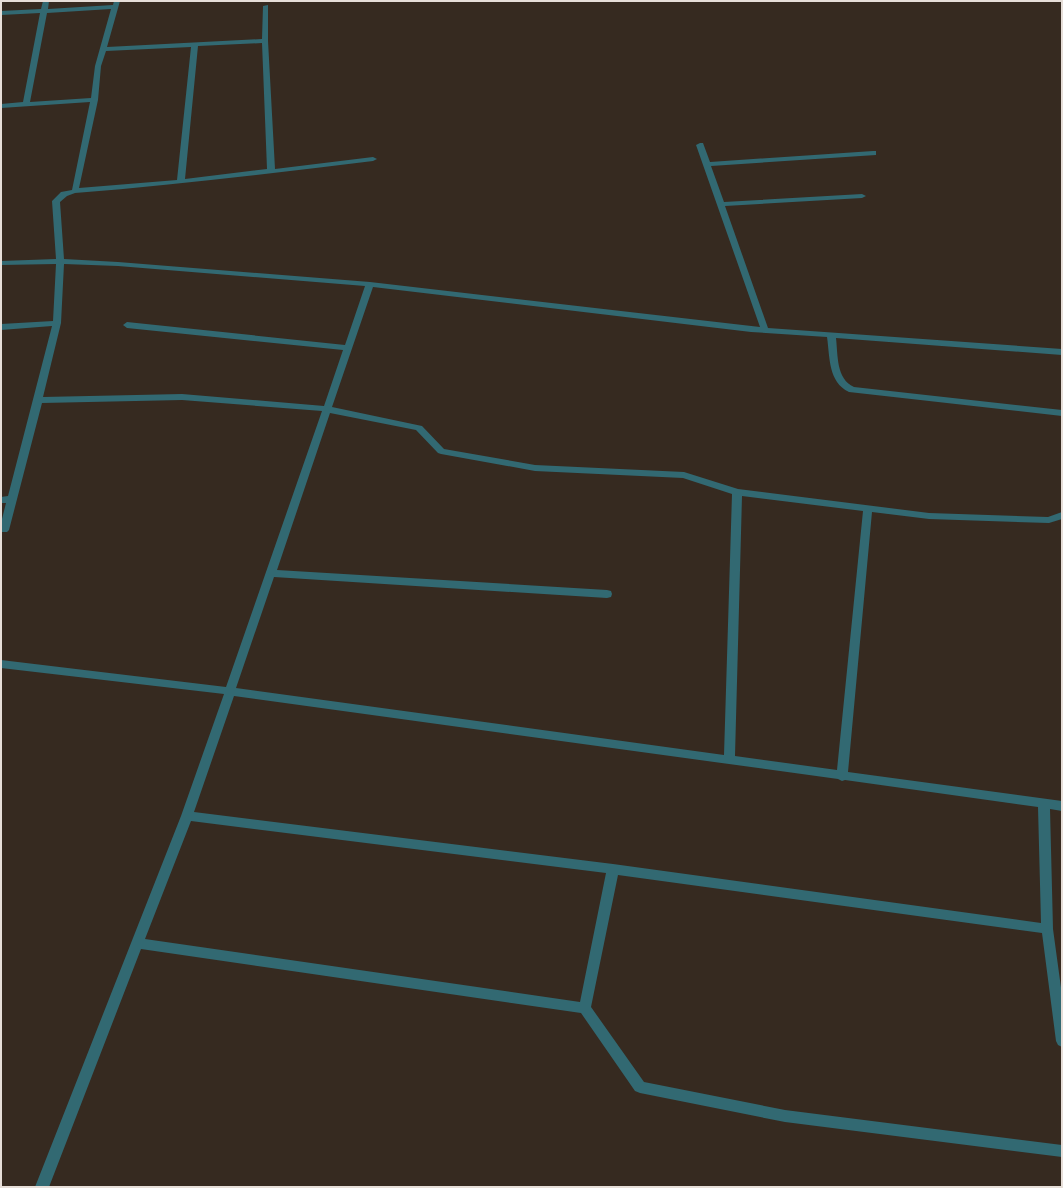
<svg xmlns="http://www.w3.org/2000/svg" width="1063" height="1188" viewBox="0 0 1063 1188" font-family="Georgia,serif">
  <rect width="100%" height="100%" fill="#362a20"/>
  <g fill="none" stroke-linecap="round" stroke-linejoin="round">
    <path fill="#326972" fill-rule="evenodd" d="M43,1h6l-1,8 65,-4 1,-4h6l-13,46 155,-8 1,-33 5,-1v36l7,128 98,-12 4,2 -4,2c-99,12 -198,24 -298,32l-8,3 -7,6 4,57 54,3 252,20 390,45 -64,-182 4,-2h3l7,19 163,-11h3v4l-165,11 13,36 138,-8 4,2 -4,2 -137,8 43,122 294,21v6l-226,-17c2,17 0,41 18,49l208,23v6l-213,-24c-21,-10 -19,-35 -22,-55l-76,-5 -378,-45 -41,120 90,19 22,23 91,16 149,7 54,17 191,24 119,4 14,-5v7l-13,4 -120,-4 -57,-7 -24,260 214,29v10l-12,-2 3,120 9,66v52l-4,-2 -2,-4 -14,-108 -424,-58 -27,132 53,75 141,28 277,35v12l-277,-35 -145,-29 -5,-2 -54,-78 -440,-64 -92,238h-14l146,-371 43,-122 -223,-26v-8l225,27 96,-276 -140,-11 -140,3 -33,127 -2,2h-6v-9l5,-20h-5v-6l7,-1 44,-170 -51,4v-6l52,-3 3,-57 -55,1v-4l55,-2 -4,-58 9,-9 11,-2 18,-88 -89,6v-4l22,-2 17,-89 -39,2v-4l40,-2zM111,9l-16,57 -4,32 -61,4 17,-89zM262,43l5,126 -82,10 13,-133zM191,47l-14,133 -98,8 19,-88 3,-34 5,-15zM64,264l54,2 247,20 -20,59 -218,-23 -4,3 4,3 216,22 -19,56 -142,-12 -139,3 18,-74zM330,413l86,17 22,23 3,1 94,17 148,7 49,16 -8,261 -488,-67 38,-111 333,21 4,-1 1,-3 -1,-3 -4,-1 -330,-20zM742,496l121,15 -26,259 -102,-14zM234,696l604,83 4,2 3,-1 193,27 3,116 -428,-59 -419,-52zM191,821l415,52 -26,129 -435,-63z"/>
  </g>
  <rect width="1063" height="1188" fill="none" stroke="#e6ded8" stroke-width="4"/>
</svg>
